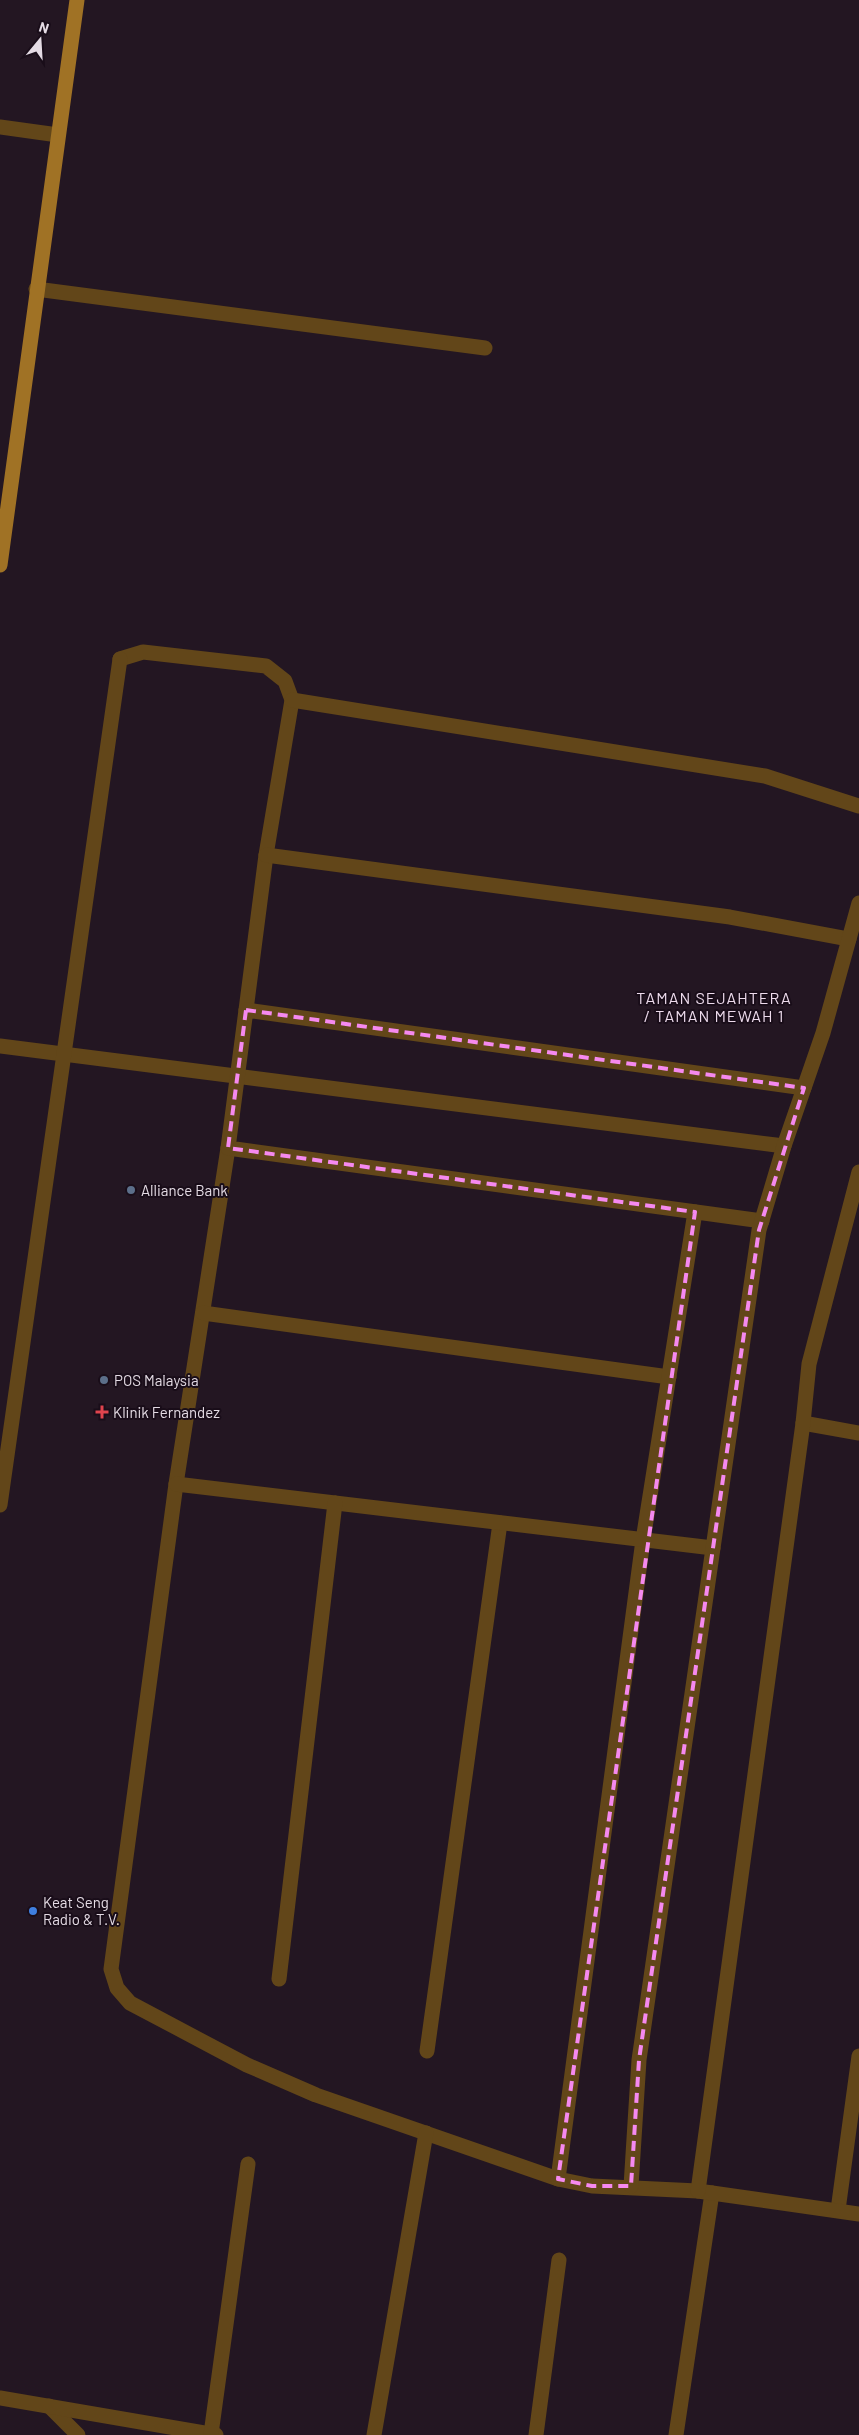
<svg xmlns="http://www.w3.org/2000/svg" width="859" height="2435" viewBox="0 0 859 2435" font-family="Barlow,sans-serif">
  <rect width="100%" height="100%" fill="#231622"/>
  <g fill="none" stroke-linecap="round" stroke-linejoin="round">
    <g stroke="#624619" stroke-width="15">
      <polyline points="36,289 485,348"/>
      <polyline points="120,659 143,652 266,666 285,681 292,700 266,855 246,1010"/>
      <polyline points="266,855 730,917 849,939"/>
      <polyline points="228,1148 176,1484 111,1969 117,1988 130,2003 247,2065 316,2095 558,2179"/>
      <polyline points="203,1313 669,1377"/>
      <polyline points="803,1423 859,1433"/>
      <polyline points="427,2051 500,1523"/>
      <polyline points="838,2210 859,2056"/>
      <polyline points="49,2406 78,2435"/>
      <polyline points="374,2435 426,2133"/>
      <polyline points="676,2435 712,2193"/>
    </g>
    <g stroke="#624619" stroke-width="15">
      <polyline points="0,127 58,135"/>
      <polyline points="292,700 765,776 859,806"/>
      <polyline points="0,1046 784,1146"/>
      <polyline points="695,1212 643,1540 558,2179 592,2186 698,2191 859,2214"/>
      <polyline points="762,1221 228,1148 246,1010 804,1088"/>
      <polyline points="176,1484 713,1548"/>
      <polyline points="0,1505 120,659"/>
      <polyline points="279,1979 335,1503"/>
      <polyline points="631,2186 639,2060 759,1230 784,1146 823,1033 859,903"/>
      <polyline points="698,2191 803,1423 809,1364 859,1172"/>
      <polyline points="0,2398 216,2435"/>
      <polyline points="211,2434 248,2164"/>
      <polyline points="536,2435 559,2260"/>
    </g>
    <polyline stroke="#a07225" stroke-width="15" points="0,565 77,0"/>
  </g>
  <path fill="none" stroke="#f589ef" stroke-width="4" stroke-dasharray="10 6" stroke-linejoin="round" d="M246,1010l558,78 -45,142 -120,830 -8,126h-39l-34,-7 137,-967 -467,-64z"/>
  <g fill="#5c6f8a" stroke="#190d19" stroke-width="2">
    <circle cx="131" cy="1190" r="5"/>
    <circle cx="104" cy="1380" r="5"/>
  </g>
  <path fill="#e0444e" stroke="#190d19" stroke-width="2" d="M99.5 1404.5h5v5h5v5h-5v5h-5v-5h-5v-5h5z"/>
  <circle fill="#3f7fe0" stroke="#190d19" stroke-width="2" cx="33" cy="1911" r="5"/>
  <g text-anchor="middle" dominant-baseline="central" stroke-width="4" stroke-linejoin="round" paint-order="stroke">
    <g font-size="15" fill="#e4dbe4" stroke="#190d19" text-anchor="start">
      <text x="141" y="1190">Alliance Bank</text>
      <text x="114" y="1380">POS Malaysia</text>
      <text x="113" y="1412">Klinik Fernandez</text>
      <text x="43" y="1902">Keat Seng<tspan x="43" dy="17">Radio &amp; T.V.</tspan></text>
    </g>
    <g font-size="16" letter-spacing="1" fill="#eddbec" stroke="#190d19">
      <text x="714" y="997">TAMAN SEJAHTERA<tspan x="714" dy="18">/ TAMAN MEWAH 1</tspan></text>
    </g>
  </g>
  <g transform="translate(40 40) rotate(18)" stroke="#190d19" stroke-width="4" paint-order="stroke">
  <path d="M0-4L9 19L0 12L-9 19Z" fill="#e4dbe4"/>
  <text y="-8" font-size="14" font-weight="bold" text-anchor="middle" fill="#e4dbe4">N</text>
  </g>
</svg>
